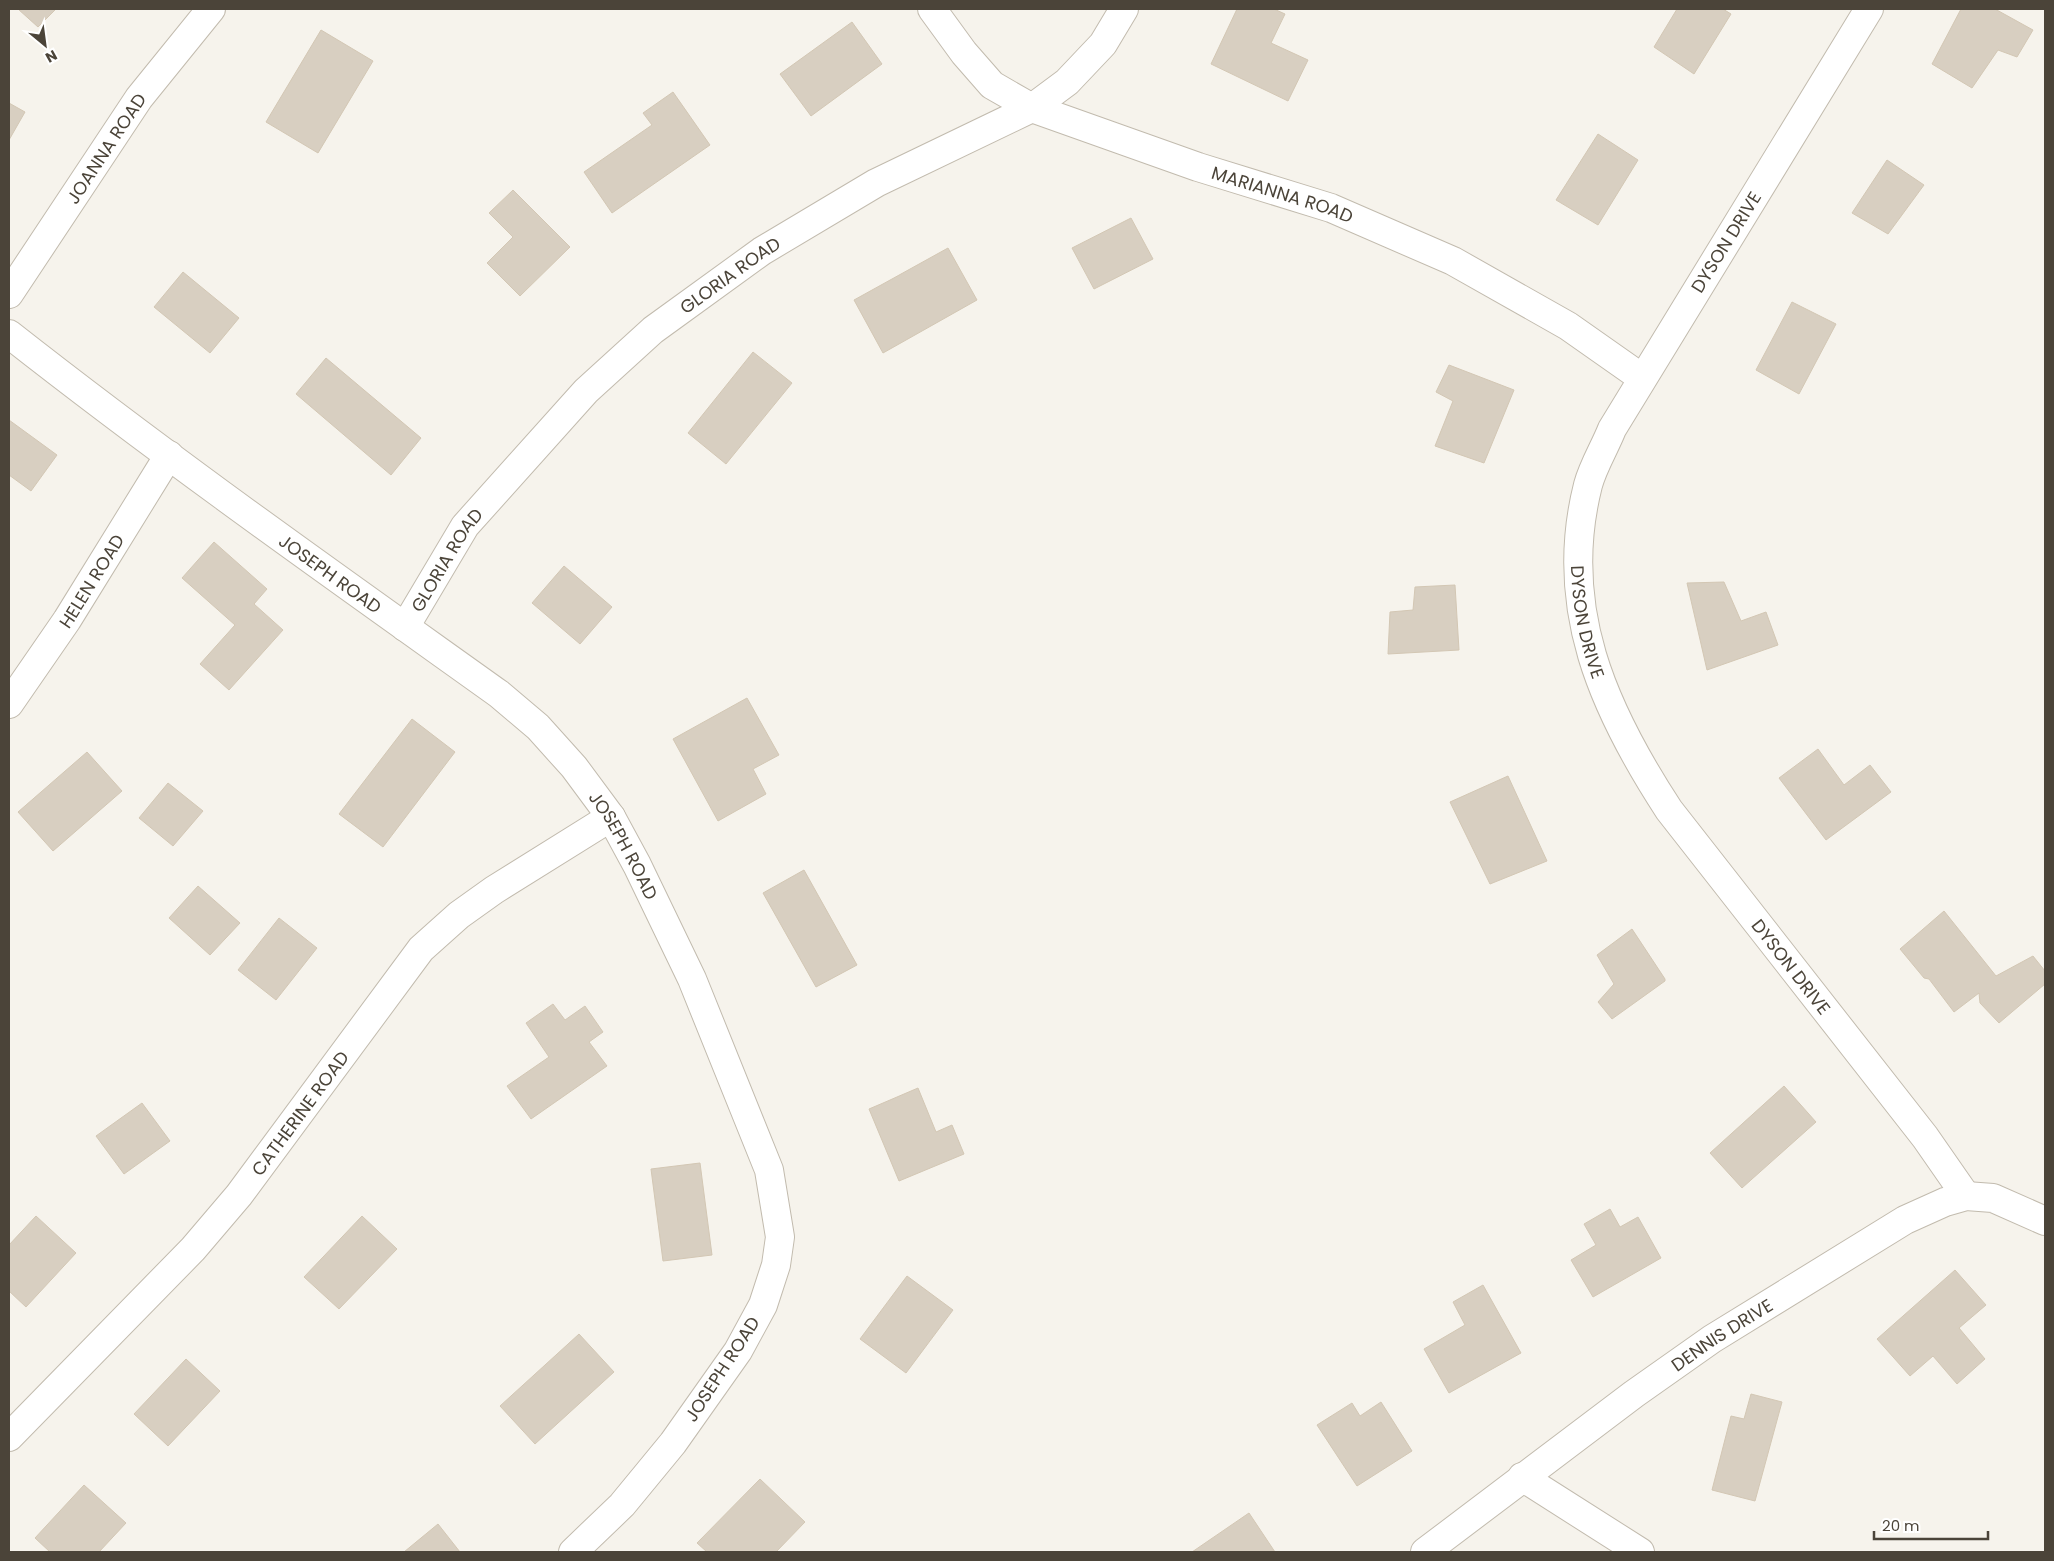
<svg xmlns="http://www.w3.org/2000/svg" width="2054" height="1561" viewBox="0 0 2054 1561" font-family="Poppins,sans-serif">
  <rect width="100%" height="100%" fill="#f6f3ec"/>
  <g fill="#d8cfc1" stroke="#d3c7b4">
    <polygon points="18,9 56,9 38,27"/>
    <polygon points="1237,9 1274,9 1285,14 1271,43 1308,60 1288,101 1211,64"/>
    <polygon points="1677,9 1723,9 1731,14 1694,74 1654,47"/>
    <polygon points="1961,9 1995,9 2033,30 2017,57 1998,50 1972,88 1932,64"/>
    <polygon points="852,22 882,64 811,116 780,74"/>
    <polygon points="321,30 373,61 318,153 266,122"/>
    <polygon points="673,92 710,145 612,213 584,172 652,125 643,113"/>
    <polygon points="9,103 25,112 9,140"/>
    <polygon points="1598,134 1638,160 1598,225 1556,200"/>
    <polygon points="1887,160 1924,185 1888,234 1852,213"/>
    <polygon points="513,190 570,247 520,296 487,263 513,237 489,213"/>
    <polygon points="1131,218 1153,259 1094,289 1072,248"/>
    <polygon points="948,248 977,300 883,353 854,300"/>
    <polygon points="183,272 239,318 210,353 154,307"/>
    <polygon points="1792,302 1836,324 1799,394 1756,370"/>
    <polygon points="753,352 792,383 726,464 688,433"/>
    <polygon points="326,358 421,438 391,475 296,394"/>
    <polygon points="1449,365 1514,390 1484,463 1435,446 1453,401 1436,392"/>
    <polygon points="9,420 57,455 31,491 9,475"/>
    <polygon points="214,542 267,589 254,604 283,630 229,690 200,664 235,625 182,578"/>
    <polygon points="564,566 612,607 580,644 532,603"/>
    <polygon points="1724,582 1741,621 1766,612 1778,645 1707,670 1687,583"/>
    <polygon points="1455,585 1459,650 1388,654 1390,612 1413,610 1415,587"/>
    <polygon points="747,698 779,755 753,769 766,794 718,821 673,739"/>
    <polygon points="412,719 455,752 383,847 339,814"/>
    <polygon points="1818,749 1844,785 1870,765 1891,792 1826,840 1779,778"/>
    <polygon points="87,752 122,791 53,851 18,812"/>
    <polygon points="1508,776 1547,861 1490,884 1450,802"/>
    <polygon points="168,783 203,811 173,846 139,818"/>
    <polygon points="804,870 857,965 816,987 763,893"/>
    <polygon points="198,886 240,923 210,955 169,918"/>
    <polygon points="1944,911 1996,976 2033,956 2045,971 2045,984 1999,1023 1980,1003 1979,993 1954,1012 1929,979 1924,978 1900,949"/>
    <polygon points="279,918 317,948 276,1000 238,970"/>
    <polygon points="1632,929 1665,979 1665,981 1612,1019 1598,1002 1614,984 1597,955"/>
    <polygon points="553,1004 565,1020 585,1006 603,1032 589,1042 607,1066 531,1119 507,1086 549,1057 526,1023"/>
    <polygon points="1784,1086 1816,1122 1742,1188 1710,1153"/>
    <polygon points="918,1088 936,1132 952,1125 964,1154 899,1181 869,1109"/>
    <polygon points="142,1103 170,1141 124,1174 96,1136"/>
    <polygon points="700,1163 712,1255 663,1261 651,1169"/>
    <polygon points="1610,1209 1620,1227 1638,1217 1661,1258 1593,1297 1571,1260 1596,1245 1584,1224"/>
    <polygon points="36,1216 76,1253 26,1307 9,1291 9,1245"/>
    <polygon points="362,1216 397,1249 339,1309 304,1277"/>
    <polygon points="1955,1270 1986,1305 1959,1328 1985,1359 1957,1384 1933,1356 1910,1376 1877,1339"/>
    <polygon points="907,1276 953,1310 906,1373 860,1339"/>
    <polygon points="1483,1285 1521,1353 1449,1393 1424,1349 1465,1325 1453,1302"/>
    <polygon points="579,1334 614,1372 535,1444 500,1406"/>
    <polygon points="186,1359 220,1391 168,1446 134,1414"/>
    <polygon points="1751,1394 1782,1402 1755,1501 1712,1490 1731,1416 1744,1419"/>
    <polygon points="1381,1402 1412,1451 1357,1486 1317,1425 1352,1403 1360,1416"/>
    <polygon points="760,1479 805,1522 776,1552 707,1552 697,1543"/>
    <polygon points="84,1485 126,1523 99,1552 50,1552 35,1538"/>
    <polygon points="1249,1513 1275,1552 1192,1552"/>
    <polygon points="438,1524 460,1552 404,1552"/>
  </g>
  <g fill="none" stroke-linecap="round" stroke-linejoin="round">
    <defs>
      <g id="street">
        <path id="s1" d="M932,9l32,44 28,32 40,23 166,59 133,41 122,53 115,65 74,52"/>
        <path id="s2" d="M1869,9l-257,420c-7,18 -19,37 -24,56 -31,122 15,224 81,325l256,327 41,59"/>
        <path id="s3" d="M9,294l130,-196 72,-89"/>
        <path id="s4" d="M9,334c159,125 325,242 490,360l39,33 36,40 37,50 26,48 55,114 77,191 11,67 -4,28 -13,40 -25,46 -65,92 -51,62 -49,47"/>
        <path id="s5" d="M405,627l60,-101 121,-135 67,-61 109,-79 114,-68 156,-75 35,-26 36,-38 21,-35"/>
        <path id="s6" d="M9,704l58,-84 102,-165"/>
        <path id="s7" d="M9,1437l184,-188 46,-54 182,-246 38,-34 35,-25 117,-73"/>
        <polyline points="1522,1477 1640,1552"/>
        <path id="s8" d="M1425,1552l209,-158 78,-55 193,-119 40,-18 21,-6 27,2 52,23"/>
      </g>
    </defs>
    <use href="#street" stroke="#c2bbae" stroke-width="30"/>
    <use href="#street" stroke="#fff" stroke-width="28"/>
  </g>
  <g text-anchor="middle" dominant-baseline="central" stroke-width="5" stroke-linejoin="round" paint-order="stroke">
    <g font-size="18" fill="#4b4439" stroke="#fff">
      <text stroke="none"><textPath href="#s3" startOffset="175">JOANNA ROAD</textPath></text>
      <text stroke="none"><textPath href="#s1" startOffset="408">MARIANNA ROAD</textPath></text>
      <text transform="translate(1726 242) rotate(-58)">DYSON DRIVE</text>
      <text stroke="none"><textPath href="#s5" startOffset="484">GLORIA ROAD</textPath></text>
      <text stroke="none"><textPath href="#s5" startOffset="79">GLORIA ROAD</textPath></text>
      <text stroke="none"><textPath href="#s4" startOffset="401">JOSEPH ROAD</textPath></text>
      <text stroke="none"><textPath href="#s6" startOffset="148">HELEN ROAD</textPath></text>
      <text stroke="none"><textPath href="#s2" startOffset="692">DYSON DRIVE</textPath></text>
      <text stroke="none"><textPath href="#s4" startOffset="806">JOSEPH ROAD</textPath></text>
      <text stroke="none"><textPath href="#s2" startOffset="1098">DYSON DRIVE</textPath></text>
      <text stroke="none"><textPath href="#s7" startOffset="436">CATHERINE ROAD</textPath></text>
      <text stroke="none"><textPath href="#s8" startOffset="368">DENNIS DRIVE</textPath></text>
      <text transform="translate(722 1369) rotate(-57)">JOSEPH ROAD</text>
    </g>
  </g>
  <rect width="2054" height="1561" fill="none" stroke="#4b4439" stroke-width="20"/>
  <g transform="translate(45 45) rotate(151)" stroke="#ffffff" stroke-width="4" paint-order="stroke">
  <path d="M0-4L9 19L0 12L-9 19Z" fill="#4b4439"/>
  <text y="-8" font-size="14" font-weight="bold" text-anchor="middle" fill="#4b4439">N</text>
  </g>
  <path d="M1874 1531v8h114v-8" fill="none" stroke="#4b4439" stroke-width="2.5"/>
  <text x="1882" y="1531" font-size="15" fill="#4b4439" stroke="#ffffff" stroke-width="4" paint-order="stroke">20 m</text>
</svg>
